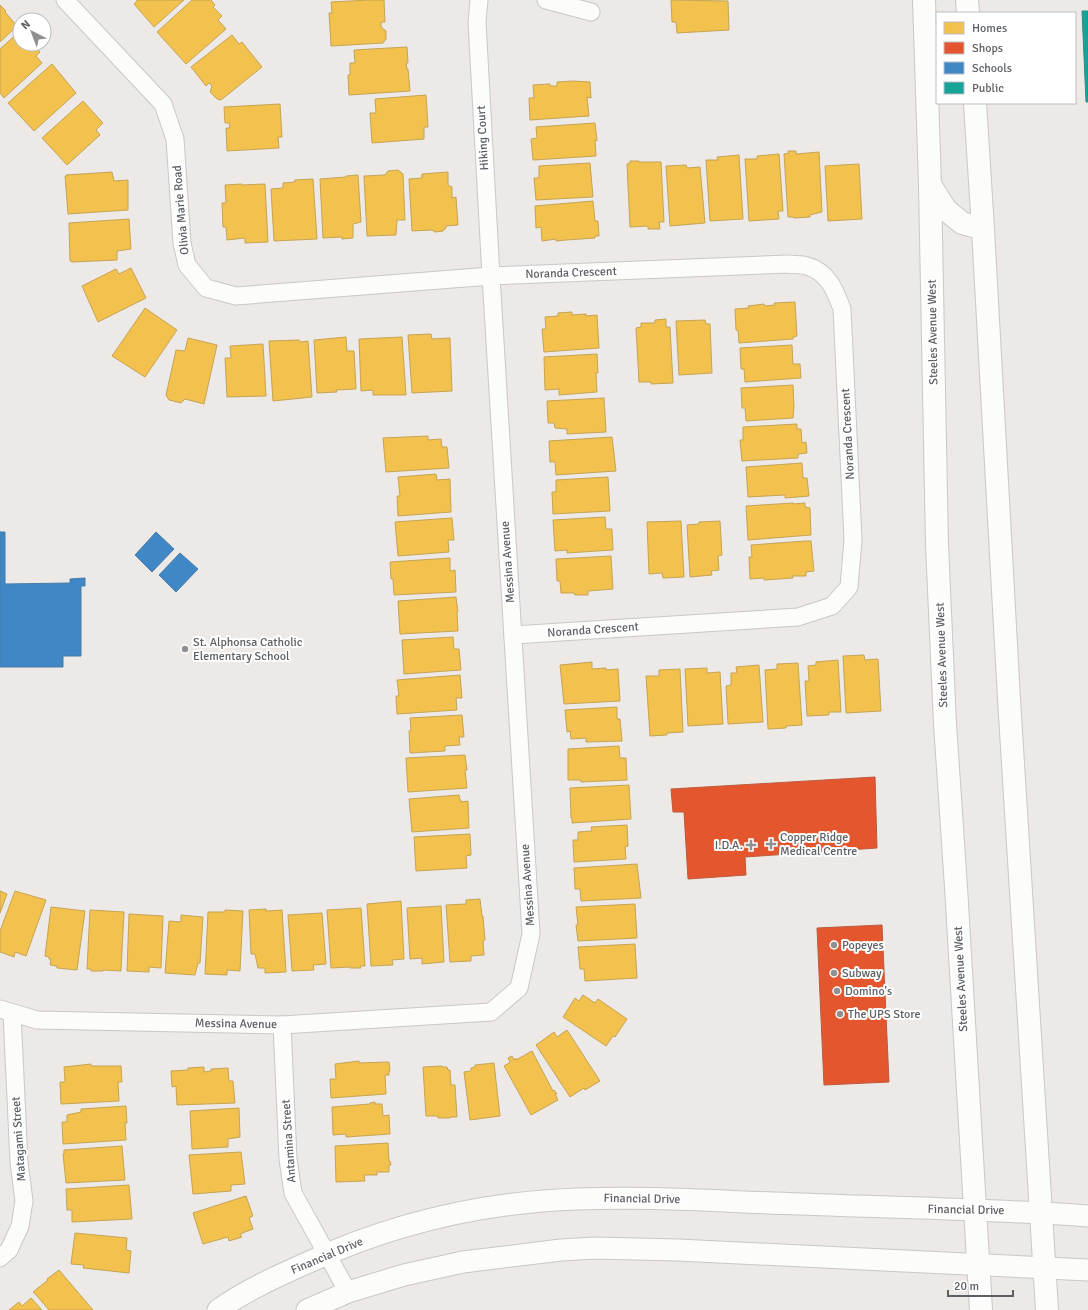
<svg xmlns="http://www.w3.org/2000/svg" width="1088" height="1310" viewBox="0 0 1088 1310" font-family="Signika,sans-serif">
  <rect width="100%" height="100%" fill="#ece9e6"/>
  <g fill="#f2c14e" stroke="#c5a455">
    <polygon points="137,0 184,0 154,27 134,4 137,1"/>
    <polygon points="192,0 211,0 215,5 213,7 222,16 218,20 226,29 186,64 157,32"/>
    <polygon points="369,0 384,0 385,22 381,22 381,27 386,31 386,39 383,43 331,46 329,13 332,13 331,2"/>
    <polygon points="671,0 728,1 729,30 677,33 676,22 672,22"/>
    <polygon points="0,5 6,11 5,12 17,26 0,42"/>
    <polygon points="20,31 20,44 33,44 40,52 36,56 42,63 4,98 0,93 0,49"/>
    <polygon points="232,35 239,44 242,42 262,67 221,100 217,99 210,92 212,86 209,83 206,86 191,67"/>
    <polygon points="407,47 408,63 406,63 407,69 408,69 410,91 349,95 348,75 350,75 350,63 355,63 354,50"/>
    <polygon points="52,64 76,93 34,131 8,103"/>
    <polygon points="573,81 590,82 591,98 587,97 589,116 530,120 529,98 534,98 533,85 550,84 550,86 557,86 557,82"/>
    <polygon points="426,95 428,127 424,127 424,139 372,143 370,113 376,113 375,99"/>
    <polygon points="83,101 103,123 96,130 100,135 67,165 42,138"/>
    <polygon points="280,104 282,137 278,137 279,148 227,151 226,128 230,128 229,123 225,123 224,107"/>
    <polygon points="595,123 597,141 595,140 596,156 533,160 531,139 537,138 536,127"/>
    <polygon points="788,151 796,151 796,154 819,152 822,212 810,215 810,217 794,218 793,217 788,217 784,154 789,153"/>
    <polygon points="779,154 783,211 778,211 779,219 749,221 745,159 757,159 757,156"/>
    <polygon points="739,155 743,219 710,221 706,160 718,160 717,157"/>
    <polygon points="630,161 639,161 639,162 661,162 664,222 659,222 660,229 648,229 648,226 630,227 627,164 630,163"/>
    <polygon points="590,163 593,197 536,200 534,178 539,178 539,166"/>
    <polygon points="859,164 862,219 828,221 825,166"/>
    <polygon points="686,165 687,168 700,167 705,223 670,226 666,166"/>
    <polygon points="398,170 403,174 405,220 397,220 396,235 367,236 364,176 385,175 388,171"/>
    <polygon points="112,172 114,181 128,180 128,210 68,214 65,176 67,176 66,175"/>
    <polygon points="448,172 448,185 452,187 452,198 456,197 458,225 446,226 446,228 443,231 435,232 432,230 412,231 409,179 422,178 422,174"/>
    <polygon points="358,175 361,222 353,224 353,238 342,239 342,237 323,238 320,179 346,177 346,176"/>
    <polygon points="313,179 317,239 274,241 271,189 283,188 283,183 295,182 295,180"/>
    <polygon points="242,184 242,185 265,184 268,242 245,243 245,238 227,240 226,227 223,227 222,203 226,203 225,185"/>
    <polygon points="593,201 595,221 598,221 599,236 595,236 595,238 566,240 556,241 556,239 542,241 541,227 536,228 535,206"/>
    <polygon points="129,219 131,249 117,251 117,260 72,262 70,261 69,223"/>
    <polygon points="131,268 146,298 98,322 82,286 116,269 119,274"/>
    <polygon points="795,302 797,336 793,337 793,339 739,343 738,330 736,330 735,309 749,308 748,306 764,304 765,306 775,305 774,303"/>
    <polygon points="145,308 177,330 145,377 112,356"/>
    <polygon points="572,312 572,315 586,314 586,316 597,315 599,348 544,352 542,329 546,329 545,317 558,316 558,313"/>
    <polygon points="666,319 666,327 670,327 673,383 651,384 651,382 639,382 636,328 641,327 641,323 655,323 655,320"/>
    <polygon points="705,320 706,324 710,324 712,373 679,375 676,321"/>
    <polygon points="431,334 432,339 450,338 452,391 412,393 408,335"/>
    <polygon points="346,337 347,351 354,351 356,389 336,390 337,392 317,393 314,340"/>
    <polygon points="402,337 406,395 373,395 373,390 361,391 359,339"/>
    <polygon points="188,338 217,345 204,404 185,399 181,403 169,400 166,395 176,350 185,351"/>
    <polygon points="299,340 300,342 308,341 312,397 273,401 269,341"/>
    <polygon points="263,344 266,396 227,397 225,358 231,358 230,346"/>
    <polygon points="792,345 793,364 800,364 801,378 745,382 744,369 741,369 740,348"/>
    <polygon points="597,354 598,373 596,373 597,392 559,395 559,389 545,390 544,357"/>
    <polygon points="793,385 794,407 793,418 746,421 745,408 742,408 741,388"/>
    <polygon points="604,398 606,432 567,434 567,429 555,428 554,423 548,423 547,401"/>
    <polygon points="797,424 797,429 801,429 802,443 806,442 807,453 798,454 798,458 742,461 740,440 743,440 743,427"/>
    <polygon points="428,436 428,440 441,439 442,447 447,447 449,468 386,472 383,438"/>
    <polygon points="612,437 616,471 556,475 555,462 550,462 549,441"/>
    <polygon points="802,463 803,478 807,478 809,496 785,498 785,495 748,497 746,467"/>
    <polygon points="436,474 437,480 450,479 451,512 398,516 397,496 400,496 398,477"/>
    <polygon points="608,477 610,511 553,514 552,492 556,492 556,480"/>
    <polygon points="793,503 793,504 805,503 805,507 810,508 811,535 748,540 746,506"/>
    <polygon points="605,517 606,529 612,529 613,550 567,553 567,550 555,551 553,520"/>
    <polygon points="452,518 454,540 448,540 449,552 398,556 395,522"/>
    <polygon points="681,521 684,577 663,578 662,573 649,574 647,522"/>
    <polygon points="720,521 722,555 718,556 719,570 711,571 712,575 690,577 687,525 699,524 699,522"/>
    <polygon points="805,541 811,541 814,571 806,572 806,576 792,576 793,578 764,580 764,578 750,579 749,557 752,557 751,545"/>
    <polygon points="611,556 613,589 588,591 588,595 575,595 574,593 561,593 560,581 557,581 556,559"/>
    <polygon points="450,558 450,571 455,570 456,592 394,595 393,579 391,579 390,562"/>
    <polygon points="456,597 458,612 457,612 458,631 400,634 398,601"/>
    <polygon points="453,637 454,649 459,649 461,670 404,674 402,640"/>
    <polygon points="864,655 865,660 878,659 881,711 846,713 843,656"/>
    <polygon points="838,660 841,712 829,712 829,715 807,716 805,681 809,681 808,666 816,665 816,662"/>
    <polygon points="592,662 592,669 606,668 606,670 618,669 620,701 564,704 560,665"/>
    <polygon points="798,663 802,725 786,726 786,728 768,729 765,670 777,669 777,664"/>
    <polygon points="759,665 763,722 728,724 726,686 731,685 731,673 737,673 736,667"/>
    <polygon points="707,668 707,673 720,672 723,724 688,726 685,669"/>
    <polygon points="680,669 683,732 667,733 667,735 650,736 646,676 659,676 659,670"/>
    <polygon points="460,675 462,698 456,698 457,710 397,714 396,696 399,696 397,680"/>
    <polygon points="617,707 617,719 620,719 622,741 586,742 586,738 571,739 570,731 567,732 565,710"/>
    <polygon points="462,715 464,737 459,737 460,745 445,746 445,751 410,753 409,731 411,730 410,718"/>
    <polygon points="619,746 620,758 626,758 627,780 581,782 581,780 568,780 568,749"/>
    <polygon points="465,755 467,770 465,770 467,788 408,792 406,758"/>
    <polygon points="629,785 631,819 572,823 572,818 571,818 570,788"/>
    <polygon points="459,795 460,800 461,800 461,802 468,801 469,828 412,832 409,799"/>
    <polygon points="627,825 628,846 625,847 626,859 574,862 573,840 578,840 578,832 592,831 591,827"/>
    <polygon points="470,834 471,855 466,856 467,868 416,871 414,837"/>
    <polygon points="637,864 641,898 581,901 580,889 575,889 574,868"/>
    <polygon points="0,891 7,894 0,913"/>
    <polygon points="15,891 46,900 26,956 15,952 14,957 0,952 0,931"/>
    <polygon points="480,899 482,916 483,916 485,940 483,941 484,955 471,956 471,961 450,962 446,905 466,904 466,900"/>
    <polygon points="401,901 404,959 392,960 393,965 371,966 367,904"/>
    <polygon points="635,904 637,938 578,941 576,925 578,925 576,907"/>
    <polygon points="441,906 444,962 422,964 422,958 410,959 407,908"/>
    <polygon points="51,907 85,911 77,970 57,968 57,966 50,965 51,959 49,959 49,957 45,956"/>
    <polygon points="361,908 365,966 360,966 361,968 350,968 350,967 331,968 327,910"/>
    <polygon points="266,909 266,911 282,910 286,972 265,973 265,968 258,968 255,954 251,954 249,910"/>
    <polygon points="90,910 124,912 121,971 103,970 103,971 91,971 91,969 87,969"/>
    <polygon points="225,910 243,911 240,971 227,970 227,975 205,974 208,912 225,912"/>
    <polygon points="322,913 326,964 313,965 314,970 292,971 288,915"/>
    <polygon points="129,914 163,916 161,968 149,967 149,972 127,971"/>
    <polygon points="181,915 203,917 200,963 198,963 195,975 165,973 169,921 181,922"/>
    <polygon points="635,944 637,978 585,981 584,969 580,969 578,947"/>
    <polygon points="583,995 595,1003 598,999 627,1019 615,1037 613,1036 606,1046 563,1017 575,998 579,1001"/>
    <polygon points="567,1030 600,1081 585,1090 584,1088 570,1097 536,1045 554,1032 557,1037"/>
    <polygon points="532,1051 553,1091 554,1090 557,1094 555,1094 558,1100 531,1115 504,1066 509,1063 510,1062 508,1058 512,1056 514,1060 516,1058 516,1060"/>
    <polygon points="359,1061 359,1063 389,1062 390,1071 389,1071 389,1075 385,1075 386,1094 331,1098 330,1079 336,1079 335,1064"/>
    <polygon points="494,1063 500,1116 470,1120 464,1072 471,1071 471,1068 475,1067 475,1065"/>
    <polygon points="91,1064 91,1066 121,1066 122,1082 118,1082 119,1101 61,1104 60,1082 65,1082 64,1067"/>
    <polygon points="442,1066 442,1067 447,1067 448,1070 450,1070 451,1085 455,1085 457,1117 450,1117 450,1118 438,1118 438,1116 426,1116 423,1067"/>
    <polygon points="204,1067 204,1072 211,1071 211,1069 228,1068 229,1081 233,1081 235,1103 177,1105 176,1086 172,1087 171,1071 188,1070 188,1068"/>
    <polygon points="375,1102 375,1104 382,1104 383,1116 389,1115 390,1134 346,1137 346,1134 333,1135 332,1107 370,1104 370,1103"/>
    <polygon points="126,1106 127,1123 125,1123 126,1140 63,1144 62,1122 67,1122 67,1115 81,1112 81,1109"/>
    <polygon points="239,1108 240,1137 228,1139 228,1147 192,1149 190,1111"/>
    <polygon points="388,1143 389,1161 390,1161 391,1165 389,1165 389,1172 377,1172 377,1175 364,1175 365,1181 336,1182 335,1146"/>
    <polygon points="122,1146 125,1180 66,1183 63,1154 64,1154 64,1150"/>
    <polygon points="241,1152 245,1184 231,1185 231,1191 193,1194 189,1155"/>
    <polygon points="129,1185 132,1219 72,1222 72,1210 67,1210 66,1189"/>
    <polygon points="246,1196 253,1216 249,1218 253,1229 240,1234 242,1237 229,1241 228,1237 203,1244 193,1213"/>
    <polygon points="75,1233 127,1238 126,1250 131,1251 129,1273 83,1268 84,1265 71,1264"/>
    <polygon points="59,1270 93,1310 49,1310 37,1296 33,1292 48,1280 47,1279"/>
    <polygon points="31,1298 42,1310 9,1310 19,1302 22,1306"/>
  </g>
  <g fill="#e4572e" stroke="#bb5a3e">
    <polygon points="875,777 877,848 745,857 746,875 688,879 684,812 673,812 671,789"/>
    <polygon points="882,925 889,1082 824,1085 817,928"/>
  </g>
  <g fill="#3f88c5" stroke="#487ca8">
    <polygon points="0,532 5,532 5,584 70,583 70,579 85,578 85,586 81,586 81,656 63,656 63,667 0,667"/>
    <polygon points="156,532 174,549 152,572 135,555"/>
    <polygon points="180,553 198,569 176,592 159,575"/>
  </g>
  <polygon fill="#17a398" stroke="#2c8f88" points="1082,11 1088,11 1088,102 1086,102"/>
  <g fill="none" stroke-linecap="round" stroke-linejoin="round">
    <defs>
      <g id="minor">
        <path d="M65,0l98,104 12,35 7,104 5,22 19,23 30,8 255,-20 297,-12c6,1 13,0 19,2 21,6 28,24 35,43l11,231 -4,47 -17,19 -34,11 -285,18"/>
        <polyline points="546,0 591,12"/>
        <polyline points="0,1009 37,1020 282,1025 491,1012 519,988 531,934 491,276 477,22 479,0"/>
        <polyline points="282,1025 288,1159 293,1193 348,1292"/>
        <polyline points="0,1258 9,1250 20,1226 24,1201 19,1162 12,1013"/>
      </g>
      <g id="tertiary">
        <path d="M218,1310c28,-20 60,-34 91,-48 85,-39 175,-60 269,-63 74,-3 149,3 223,5 96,4 192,5 287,12"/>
        <polyline points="307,1310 348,1292 404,1275 463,1262 561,1250 595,1248 678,1250 1088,1270"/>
      </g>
      <g id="secondary">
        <polyline points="924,0 930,185 937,545 945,724 956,887 981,1310"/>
        <polyline points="967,0 968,13"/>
        <polyline points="975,103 983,229 1009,699 1047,1310"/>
        <polyline points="931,186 946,210 962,223 983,229"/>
      </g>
    </defs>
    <use href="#minor" stroke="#c8c8c8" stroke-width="19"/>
    <use href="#tertiary" stroke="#c8c8c8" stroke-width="23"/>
    <use href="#secondary" stroke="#c8c8c7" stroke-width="24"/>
    <use href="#minor" stroke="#fcfcfb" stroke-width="17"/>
    <use href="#tertiary" stroke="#fcfcfb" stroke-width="21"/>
    <use href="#secondary" stroke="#fcfcfb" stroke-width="22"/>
  </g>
  <g fill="#8e9092" stroke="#fff" stroke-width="1.5">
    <circle cx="185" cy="649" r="4"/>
    <path d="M769 838h4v4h4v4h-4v4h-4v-4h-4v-4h4z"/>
    <path d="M749 839h4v4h4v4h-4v4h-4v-4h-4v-4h4z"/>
    <circle cx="834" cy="945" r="4"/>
    <circle cx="834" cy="973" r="4"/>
    <circle cx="837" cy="991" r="4"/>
    <circle cx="840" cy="1014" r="4"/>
  </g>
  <g text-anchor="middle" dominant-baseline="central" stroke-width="4" stroke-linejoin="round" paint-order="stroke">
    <g font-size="12" fill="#5c6064" stroke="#fff">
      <text transform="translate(483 138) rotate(-93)">Hiking Court</text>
      <text transform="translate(181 210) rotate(-95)">Olivia Marie Road</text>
      <text transform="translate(571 273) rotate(-2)">Noranda Crescent</text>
      <text transform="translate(933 332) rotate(-91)">Steeles Avenue West</text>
      <text transform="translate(848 434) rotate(-93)">Noranda Crescent</text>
      <text transform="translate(508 562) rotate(-94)">Messina Avenue</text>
      <text transform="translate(593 630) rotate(-4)">Noranda Crescent</text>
      <text transform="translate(942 655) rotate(-92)">Steeles Avenue West</text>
      <text transform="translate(528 885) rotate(-94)">Messina Avenue</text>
      <text transform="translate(961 979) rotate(-93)">Steeles Avenue West</text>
      <text transform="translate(236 1024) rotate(1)">Messina Avenue</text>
      <text transform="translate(19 1139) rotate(-94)">Matagami Street</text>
      <text transform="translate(289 1141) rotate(-94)">Antamina Street</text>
      <text transform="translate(642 1199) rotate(1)">Financial Drive</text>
      <text transform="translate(966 1210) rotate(1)">Financial Drive</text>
      <text transform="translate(327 1256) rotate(-23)">Financial Drive</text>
    </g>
    <g font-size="12" fill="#5c6064" stroke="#fff" text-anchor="start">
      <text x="193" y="642">St. Alphonsa Catholic<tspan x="193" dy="14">Elementary School</tspan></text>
      <text x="780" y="837">Copper Ridge<tspan x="780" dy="14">Medical Centre</tspan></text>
      <text x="743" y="845" text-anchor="end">I.D.A.</text>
      <text x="842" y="945">Popeyes</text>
      <text x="842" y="973">Subway</text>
      <text x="845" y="991">Domino's</text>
      <text x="848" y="1014">The UPS Store</text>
    </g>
  </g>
  <rect x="936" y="12" width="140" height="92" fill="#ffffff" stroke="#bebfc1"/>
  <rect x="944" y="22" width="20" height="12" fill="#f2c14e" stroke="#bebfc1"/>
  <text x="972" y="32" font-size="12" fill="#5c6064">Homes</text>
  <rect x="944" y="42" width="20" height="12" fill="#e4572e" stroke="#bebfc1"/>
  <text x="972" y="52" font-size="12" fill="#5c6064">Shops</text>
  <rect x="944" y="62" width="20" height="12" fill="#3f88c5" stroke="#bebfc1"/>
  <text x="972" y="72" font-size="12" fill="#5c6064">Schools</text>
  <rect x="944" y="82" width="20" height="12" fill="#17a398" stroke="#bebfc1"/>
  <text x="972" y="92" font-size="12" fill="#5c6064">Public</text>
  <g transform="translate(32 32) rotate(318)"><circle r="19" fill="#ffffff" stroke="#bebfc1"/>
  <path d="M0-3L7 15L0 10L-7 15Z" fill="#8e9092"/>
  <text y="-6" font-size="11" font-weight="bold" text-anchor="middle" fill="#5c6064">N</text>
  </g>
  <path d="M948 1290v6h65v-6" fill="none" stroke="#5c6064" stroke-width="2"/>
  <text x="954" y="1290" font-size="12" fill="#5c6064" stroke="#ffffff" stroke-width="3" paint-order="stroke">20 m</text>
</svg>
